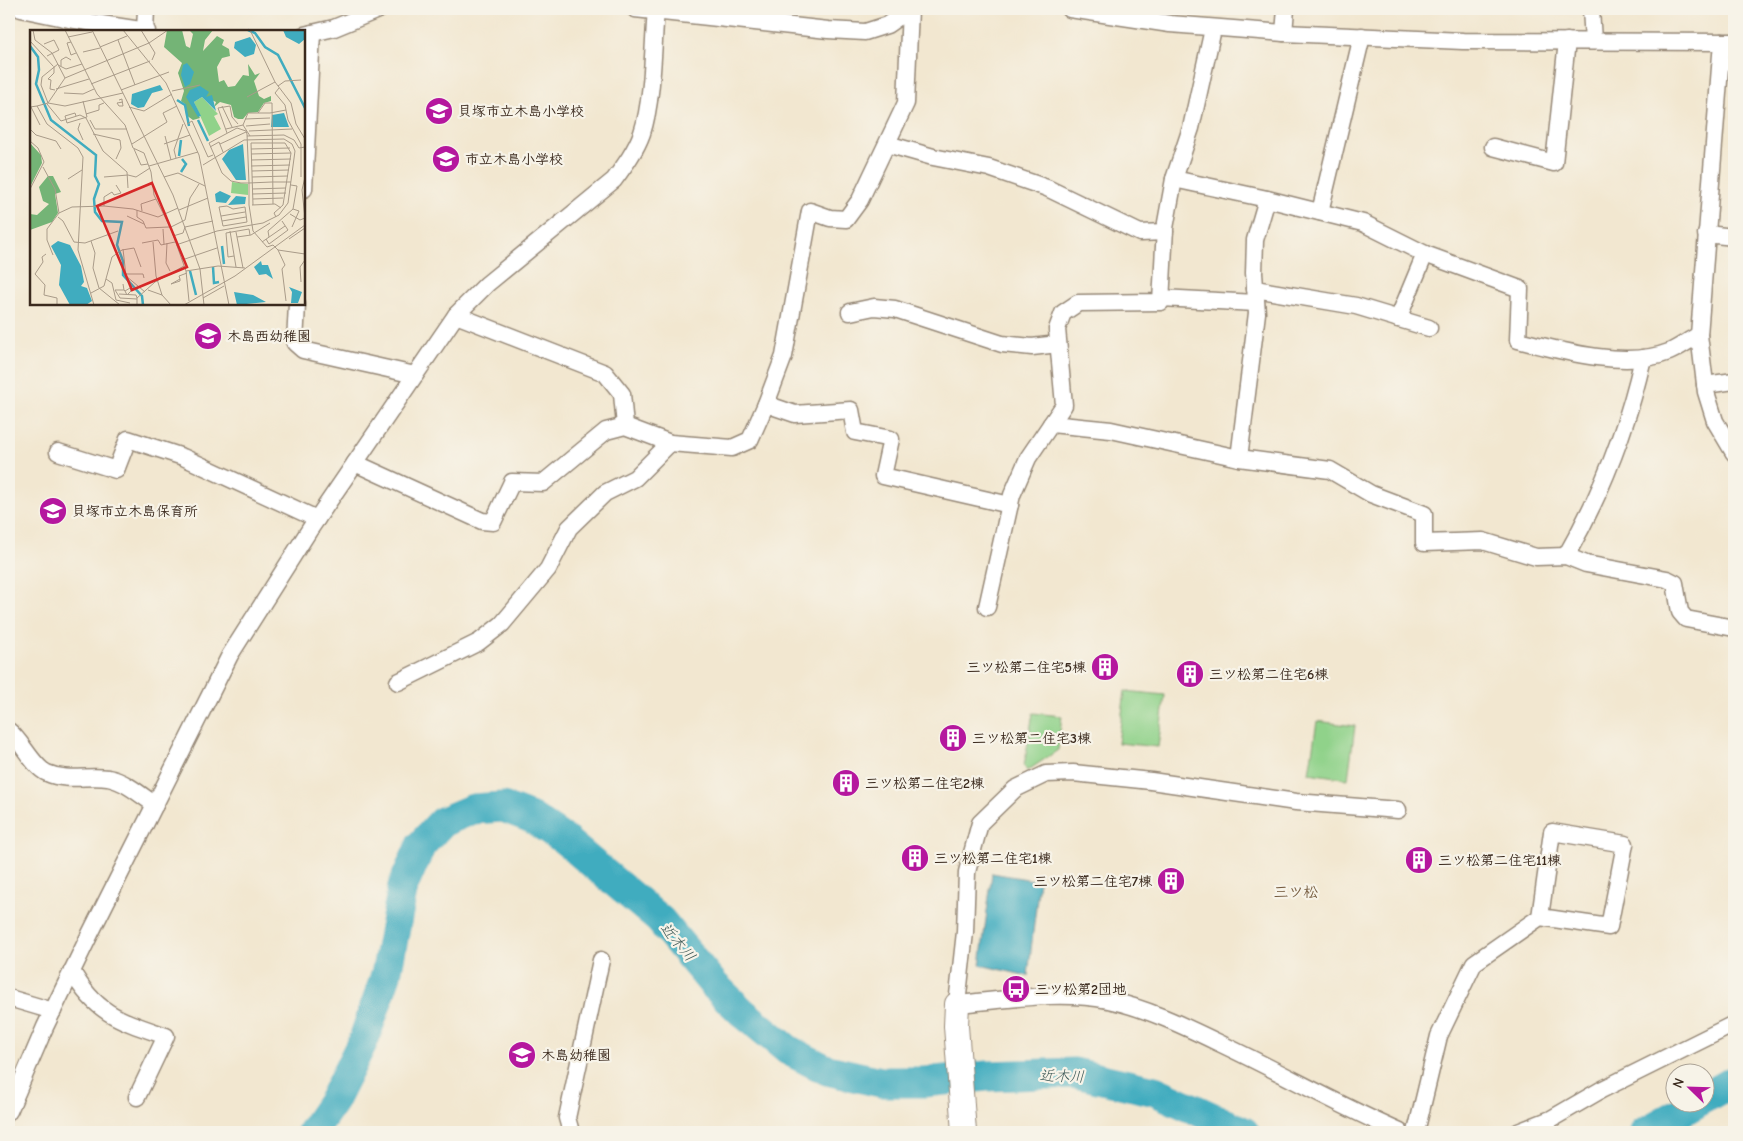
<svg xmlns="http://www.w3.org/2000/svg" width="1743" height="1141" viewBox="0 0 1743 1141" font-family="'Comic Neue','Klee One',sans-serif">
  <rect width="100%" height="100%" fill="#f7f3e8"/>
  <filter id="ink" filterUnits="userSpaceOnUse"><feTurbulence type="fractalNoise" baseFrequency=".02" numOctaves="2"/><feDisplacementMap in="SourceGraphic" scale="10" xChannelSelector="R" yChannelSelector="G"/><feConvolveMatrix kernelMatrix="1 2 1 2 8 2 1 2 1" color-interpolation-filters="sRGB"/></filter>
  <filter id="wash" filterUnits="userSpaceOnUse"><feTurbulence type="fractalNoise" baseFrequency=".0096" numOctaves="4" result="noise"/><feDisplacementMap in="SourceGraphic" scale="20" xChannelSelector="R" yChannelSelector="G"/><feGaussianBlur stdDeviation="1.12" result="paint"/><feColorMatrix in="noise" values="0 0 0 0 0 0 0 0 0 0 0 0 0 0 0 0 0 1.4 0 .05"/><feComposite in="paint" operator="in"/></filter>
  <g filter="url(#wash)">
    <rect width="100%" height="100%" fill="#f2e7d0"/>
    <g fill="#90d28a" stroke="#667e54">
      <polygon points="1125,691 1165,695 1158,747 1118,743"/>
      <polygon points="1033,713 1062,716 1058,750 1027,771 1024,766"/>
      <polygon points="1317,721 1355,726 1348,779 1309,773"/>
    </g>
    <polygon fill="#40acbf" stroke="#3e6b6e" points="992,873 1039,881 1028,976 980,965"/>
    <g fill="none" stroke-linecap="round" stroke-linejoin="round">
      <g stroke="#40acbf" stroke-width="31">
        <polyline points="1706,1097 1734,1081"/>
        <polyline points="312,1132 333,1101 364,1039 386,975 403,886 421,845 442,822 473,809 503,807 532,818 566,841 660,920 715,986 742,1012 788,1050 827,1070 881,1082 924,1082 987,1076 1075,1073 1155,1091 1244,1132"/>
        <polyline points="1645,1132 1695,1104"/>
      </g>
    </g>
  </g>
  <g filter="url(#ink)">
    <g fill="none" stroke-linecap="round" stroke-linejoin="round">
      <defs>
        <g id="street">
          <polyline points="21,9 69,19 147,31"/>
          <polyline points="635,9 828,30 865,32 887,25 910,9"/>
          <polyline points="1070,9 1170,24 1284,33 1463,41 1734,42"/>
          <polyline points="1591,9 1593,41"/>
          <polyline points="145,31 146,9"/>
          <polyline points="1284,33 1286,9"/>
          <polyline points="304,35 334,28 380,9"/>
          <polyline points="1722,42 1699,335 1706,392 1715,421 1734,453"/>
          <polyline points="887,144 933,157 989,168 1047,188 1140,233 1165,232"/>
          <polyline points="1493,147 1554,163 1567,41"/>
          <path d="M1174,179l93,20 96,24 62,31 95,35 -2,51c43,11 108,29 151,12 10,-4 20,-12 30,-17"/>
          <polyline points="304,189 312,33"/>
          <polyline points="1320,212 1362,36"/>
          <polyline points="1706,234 1734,237"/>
          <polyline points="1255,289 1356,306 1429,328"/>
          <polyline points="1161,298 1256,303"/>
          <polyline points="297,304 295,343 303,350 415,375"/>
          <polyline points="850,312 874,307 895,309 1002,344 1032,347 1058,344"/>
          <polyline points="456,315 605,373 622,394 625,426"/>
          <polyline points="1398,319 1425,254"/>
          <polyline points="1705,385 1734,381"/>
          <polyline points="766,404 795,414 851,410 855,432 891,439 883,476 1010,505"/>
          <polyline points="1051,424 1111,430 1239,458 1330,470 1371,494 1424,514 1424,543 1483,541 1536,557 1566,556 1586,564 1667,579 1675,583 1680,612 1686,619 1734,628"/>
          <polyline points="58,452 116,470 128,439 183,457 317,519"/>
          <polyline points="1239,458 1257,313 1254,273 1255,240 1267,199"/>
          <polyline points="355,463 482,521 493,522 512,482 543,483 606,431 625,426 670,443 732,448 750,440 766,404 784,356 810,211 830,218 846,219 860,200 906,103 910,9"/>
          <path d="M1566,556c36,-63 61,-127 77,-198"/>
          <polyline points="987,607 1012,495 1028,458 1064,405 1057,329 1063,313 1078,303 1161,302 1165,228 1174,179 1191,128 1213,29"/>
          <polyline points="398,682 479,642 502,624 548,569 569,528 605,493 635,478 670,443"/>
          <path d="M9,731c13,10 24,36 38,42 20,9 41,2 61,5 17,3 33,17 47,27"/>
          <path d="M1398,810l-102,-8 -145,-21 -78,-8 -27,1 -31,15 -35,34 -13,49 -2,60 -8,72c49,-4 102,-14 151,-4 38,8 74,25 109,42 62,29 121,63 183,90"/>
          <path d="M72,971c23,43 50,50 94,65l-29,61"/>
          <polyline points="9,998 53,1011"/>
          <path d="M9,1111l36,-84 45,-93 140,-279 80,-126 146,-214 31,-31 127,-104c11,-15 22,-30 28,-47 11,-33 11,-88 14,-124"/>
          <polyline points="571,1132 567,1118 601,960"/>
          <polyline points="1416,1132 1439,1036 1474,963 1540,917 1552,832 1625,844 1609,927 1540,917"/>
          <polyline points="1518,1132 1551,1119 1601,1090 1734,1024"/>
        </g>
        <polyline id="secondary" points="957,1004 956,1026 964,1132"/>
      </defs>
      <use href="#street" stroke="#968877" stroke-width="19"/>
      <use href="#secondary" stroke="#968877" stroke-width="26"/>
      <use href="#street" stroke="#fff" stroke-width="16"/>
      <use href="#secondary" stroke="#fff" stroke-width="24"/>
    </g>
  </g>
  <defs>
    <symbol id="school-disc" viewBox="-11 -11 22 22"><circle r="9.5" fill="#b5179e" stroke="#f7f3e8"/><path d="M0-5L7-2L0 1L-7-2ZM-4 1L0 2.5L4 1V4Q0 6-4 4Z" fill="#fff"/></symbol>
    <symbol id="building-disc" viewBox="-11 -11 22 22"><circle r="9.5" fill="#b5179e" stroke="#f7f3e8"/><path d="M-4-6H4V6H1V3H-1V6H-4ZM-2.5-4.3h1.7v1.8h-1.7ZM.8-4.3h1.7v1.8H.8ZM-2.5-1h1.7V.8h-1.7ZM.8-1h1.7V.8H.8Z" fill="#fff"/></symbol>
    <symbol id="bus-disc" viewBox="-11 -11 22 22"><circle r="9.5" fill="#b5179e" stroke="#f7f3e8"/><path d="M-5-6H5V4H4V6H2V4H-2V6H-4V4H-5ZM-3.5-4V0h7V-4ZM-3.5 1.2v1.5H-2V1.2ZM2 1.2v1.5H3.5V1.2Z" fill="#fff"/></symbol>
  </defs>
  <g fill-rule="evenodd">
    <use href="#school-disc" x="423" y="95" width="32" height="32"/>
    <use href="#school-disc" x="430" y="143" width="32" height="32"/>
    <use href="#school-disc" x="192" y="320" width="32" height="32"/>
    <use href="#school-disc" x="37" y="495" width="32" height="32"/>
    <use href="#building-disc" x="1089" y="651" width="32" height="32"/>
    <use href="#building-disc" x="1174" y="658" width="32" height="32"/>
    <use href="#building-disc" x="937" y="722" width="32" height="32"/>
    <use href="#building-disc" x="830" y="767" width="32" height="32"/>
    <use href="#building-disc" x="899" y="842" width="32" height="32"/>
    <use href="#building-disc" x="1403" y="844" width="32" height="32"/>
    <use href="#building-disc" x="1155" y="865" width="32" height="32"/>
    <use href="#bus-disc" x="1000" y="973" width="32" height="32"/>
    <use href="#school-disc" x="506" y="1039" width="32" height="32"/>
  </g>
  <g text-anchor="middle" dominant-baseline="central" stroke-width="4.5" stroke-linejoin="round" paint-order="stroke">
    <g font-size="14" font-weight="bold" fill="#3b2a1e" stroke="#f7f3e8" text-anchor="start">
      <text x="458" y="111">貝塚市立木島小学校</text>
      <text x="465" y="159">市立木島小学校</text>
      <text x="227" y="336">木島西幼稚園</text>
      <text x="72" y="511">貝塚市立木島保育所</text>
      <text x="1086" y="667" text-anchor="end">三ツ松第二住宅5棟</text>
      <text x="1209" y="674">三ツ松第二住宅6棟</text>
      <text x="972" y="738">三ツ松第二住宅3棟</text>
      <text x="865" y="783">三ツ松第二住宅2棟</text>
      <text x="934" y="858">三ツ松第二住宅1棟</text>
      <text x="1438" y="860">三ツ松第二住宅11棟</text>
      <text x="1152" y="881" text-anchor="end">三ツ松第二住宅7棟</text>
      <text x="1035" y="989">三ツ松第2団地</text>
      <text x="541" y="1055">木島幼稚園</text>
    </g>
    <g font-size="15" font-weight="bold" fill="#755b3e" stroke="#f7f3e8">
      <text x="1296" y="892">三ツ松</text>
    </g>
    <g font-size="15" font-style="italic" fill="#3d5856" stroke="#f7f3e8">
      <text transform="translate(678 942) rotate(50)">近木川</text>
      <text transform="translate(1062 1076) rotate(2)">近木川</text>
    </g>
  </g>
  <g transform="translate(30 30)">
    <rect width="275" height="275" fill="#f2e7d0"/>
    <path d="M172,67l16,17 -4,2 7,13 -12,7 -15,-34zM202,152l16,2v11l-17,-2z" fill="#90d28a"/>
    <path d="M137,0h15l4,16 4,2 3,-14 -4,-4h24l-8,10 -2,11 14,-15 7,4 -2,5 7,4 1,7 -8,2 -5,9 2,15 5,-2 4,7 7,-1 8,-11 6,1 -1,-12 7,11 5,-2 -6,8 5,15 5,3 7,-3v5l-7,2 -6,9 -10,1 -5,6h-5l-4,-2 -3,-12 -11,-3 -6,5 2,-5 -13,-6 -10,3 -1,7 8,12 -7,2 -7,-5 -1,-11 -4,-3 3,-10 -6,-18 4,-10 -18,-16zM0,113l11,12 1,8 -12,24zM18,146h5l8,16 -6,2 3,19 -6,9 -22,8v-16l7,1 12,-11 -6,-3 -4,-14z" fill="#74b476"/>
    <path d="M253,0h22v9l-6,5 -13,-7zM220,7l6,8 -2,9 -9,3 -11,-9 1,-6zM157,33l7,9 -4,12 -5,3 -4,-12 2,-10zM130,55l3,5 -11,3 -8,14 -6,1 -7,-4 1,-10zM170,56l9,6 -3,5 6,-2 4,16 -14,-14 -8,5 7,14 -3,1 -12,-20 4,-7zM254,83l5,14h-18l1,-12zM213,114l3,36h-10l-14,-21 7,-9zM190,161l11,5 -5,7 -10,-1 -1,-8zM206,166l10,1 -1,7 -17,1zM28,211l12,4 11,21 3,16 -3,4 6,2 5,13 -6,4h-16l-11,-20 2,-20 -10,-19zM231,231l1,4h6l5,14 -7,-5 -7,1 -5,-8zM259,257l13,5 -4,11h-7l1,-11zM204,262l19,3 13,7 -29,3z" fill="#40acbf"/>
    <path fill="none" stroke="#40acbf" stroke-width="2.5" d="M218,0l7,3 10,14 13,8 27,53M0,16l8,11 1,13 -3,14 15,36 45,35 -1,21 4,8 -5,15 1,13 7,9 20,1 -5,23 6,16v14l19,21 1,9M147,70l8,5 4,21M168,90l10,21M149,126l2,-16M151,142l5,-8 -4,-5M192,216l2,18M183,237l1,16 5,-1M160,241l6,24"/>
    <path fill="none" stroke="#a99b89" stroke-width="1" d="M3,0l2,10 17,13 13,25M35,0l32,64 28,31 8,23 11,5 7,19 3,23 17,34 15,42 3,30M62,0l81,165 27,74 4,36M93,0l43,53 33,72 30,150M111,0l14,23 -3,7M220,0l25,52 16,21 5,21 9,15M38,7l24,-5M88,10l17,45M0,11l23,25M41,12l-4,1 4,12 5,-2M14,14l10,-4 5,10 -12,6M70,17l27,-11M53,22l17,-4M28,34l-16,13 -1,8 7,18 17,3 58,-13M28,35l8,4 16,-5M24,36v7l-6,6 3,1 -1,9 5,1M31,36v-6l5,-3 5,3M84,45l36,-14M61,54l23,-9M248,56l7,-5 16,-1M249,58l-4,5 10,12 3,15 13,24v33M26,59l33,-10M91,60l48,-18M142,61l28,-6M34,63l19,1 11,-5M217,67l28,-15M89,70l3,-1v1l1,6h-4l-2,-3 6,-1M17,74l14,17 19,-6 6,3 17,33 24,21 1,16M7,76l11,-3 17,-25 84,-35 19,-13M192,76l10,21M0,77l7,-1 10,18 31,24 5,9 -5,93 16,55M1,77l9,18M99,77l15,4 28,-17M228,83l7,-10h7l1,101M240,83l16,-3M56,84l13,-4v-5l5,-2M46,86l-1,-3 -10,3 2,7 20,-6 -4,-16M215,89l25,-1M60,90l5,9h32M50,93l-2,6 5,11M157,94l5,-3 16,36 5,-2M213,95l5,-12h22M216,96l24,-2M0,99l6,6 20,6 5,8M196,99l17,-4 7,11M219,101l43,-2M197,103l-9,-25 12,-2 2,11 6,7M63,104l27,6 1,8 -5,11M135,106l6,24M217,106l37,-1 10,5 5,8 6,-1M0,111l8,7 6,14 -14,27M102,114l35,-22 -4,-9 14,-7M134,114l26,-9M190,114l26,-12M180,117l9,-5 4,10M104,119l7,16 7,-1M221,119l39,-1M221,124l40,-1M146,128l-2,-8 9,-26M221,130l40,-1M119,136l49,-14M221,136l39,-1M13,137l12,22 4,24 -12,16v11l6,15M222,141l37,-1M98,145l8,2 14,-9M74,147l24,-2M134,147l14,-4 27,13M222,147l36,-1M275,147l-3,13 3,28M38,149l14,-9M222,159l34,-1M82,162l2,3 7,-2 -5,-8M222,164l34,-1M223,169l30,-1M222,175l23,-1 6,4M223,175l-2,-62h34l6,10 -8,52 -9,8 2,4M74,176v-9l8,-5M197,176l6,3 12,-2 2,15 -24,4 -4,-19zM107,180v7l6,4 3,7 23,-1M149,180l29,-12M112,181l-1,-7 15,-5M29,183l13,-6 32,-1 29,3 25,8 20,-9M260,184l10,6 5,-2M97,186l17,8M191,186l24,-4M28,187l5,4 11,21 11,1 33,-12M192,191l24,-4M141,197l14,-7 5,-22 9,-14M155,197l28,-6M262,197l7,-16 -6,-2M133,199l1,15M200,201l6,36M206,202l7,36M143,206l10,-3 2,-6M207,207l14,-2 19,-12M239,207l-1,-6 25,-22 4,-23 -6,-1M236,209l3,5 19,-14 -6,-9M259,209l16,-11M61,211l4,12 -2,15 6,20 21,17M123,212l3,34 6,19M232,212l23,-16M112,213l16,-3 3,5 14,-3M137,213l-1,20 4,8M146,215l41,-14 46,-8 16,-8 9,-12 7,-52 -3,-7 -8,-5 -40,1 -41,25M93,219l3,27 19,16M248,220l27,4M16,224l-4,3 1,5 -8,12 10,11 -1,10 13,3v7M204,226l-6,1 -2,-24 23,-4 1,6M152,230l35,-12M156,241l32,-5 27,2M96,244h17l1,4M76,249l6,4 4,17 14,3M150,249l-9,5 9,-3v-2l-1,-3 8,-3M271,252l-1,-15 5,-7M93,254l1,6 1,1 2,4 4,-4 -1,-3 -5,3M94,260h-9l5,8 17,1M118,260l14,5 9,10M61,263l13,-7 8,-29 10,-7 12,-2 7,19M89,264l17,1 1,3M173,268l21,-12M256,271l-4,-32 3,-4 -7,-15 -5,-5 -6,2 -14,-16 -4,-26v-22l-2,-49 -1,-3 -9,-3 -28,15 13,30 9,8 10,2h8l23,-1h19M107,275v-7l18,-16 29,-16M154,275l51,-29 70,-51"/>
    <path fill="#d62828" fill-opacity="0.15" stroke="#d62828" stroke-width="2.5" d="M122,153l35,84 -55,23 -35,-84z"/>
    <rect width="275" height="275" fill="none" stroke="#3b2a1e" stroke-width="2.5"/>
  </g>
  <rect width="1743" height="1141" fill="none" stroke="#f7f3e8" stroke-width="30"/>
  <g transform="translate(1690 1088) rotate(293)"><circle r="24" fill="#f7f3e8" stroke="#aca397"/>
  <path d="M0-4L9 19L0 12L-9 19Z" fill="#b5179e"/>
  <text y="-8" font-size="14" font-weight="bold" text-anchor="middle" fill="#3b2a1e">N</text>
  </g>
</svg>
